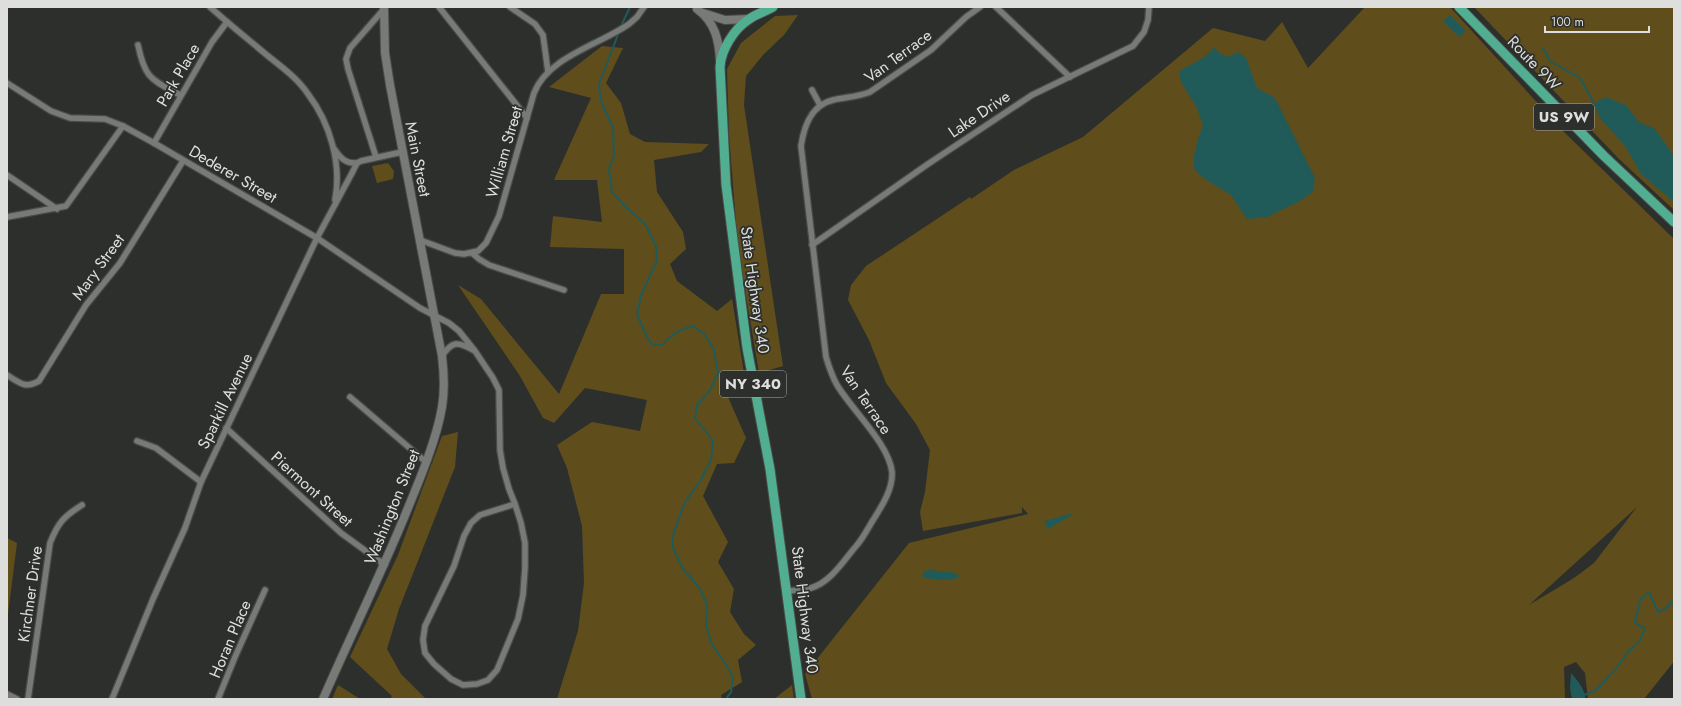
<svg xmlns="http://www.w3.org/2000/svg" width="1681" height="706" viewBox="0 0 1681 706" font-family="Jost,sans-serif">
  <rect width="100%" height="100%" fill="#2d2f2c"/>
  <g fill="#5f4e1b" fill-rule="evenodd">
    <path d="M1365,7h85l114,125 110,107v422l-2,3 -28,35h-56l-3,-26 -9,-11 -12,5 1,32h-753l-7,-25 104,-131 119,-29 -6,-7v6l-99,18 -3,-19 5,-20 5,-42 -14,-26 -30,-41 -17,-43 -21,-40 3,-15 15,-19 104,-69 1,2 43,-29 69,-33 130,-109 52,13 17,-19 26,46zM1637,507l-43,56 -20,15 -45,27z"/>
    <polygon points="1474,7 1674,7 1674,210 1619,159"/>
    <polygon points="798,15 784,35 763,55 746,76 744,105 783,366 759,373 738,247 729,135 727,69 741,43 775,16"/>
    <polygon points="602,46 623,48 606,83 621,103 630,134 645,142 709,144 701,152 654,160 657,192 683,232 686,249 670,264 677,281 717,311 732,299 746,385 728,397 746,438 734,463 717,464 703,496 728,542 718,562 734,589 730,612 744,634 756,645 738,660 742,682 721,695 722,699 557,699 578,631 584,583 582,526 567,468 557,445 592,422 640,431 647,400 585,388 554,423 543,418 520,376 458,285 481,299 559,394 601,294 624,294 624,249 550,247 553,216 602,222 597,180 554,180 591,98 549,87"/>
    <polygon points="388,163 394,171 393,179 377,183 372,166"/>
    <polygon points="458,432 455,467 399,609 387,649 401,674 426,699 390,699 392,696 350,657 398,555 442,436"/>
    <polygon points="7,538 17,543 7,622"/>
    <polygon points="338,685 360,699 332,699"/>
    <polygon points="792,685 794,699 774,699"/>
  </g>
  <g fill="#205b5a">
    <polygon points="1450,15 1466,31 1459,37 1443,21"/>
    <polygon points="1215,47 1219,53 1228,57 1238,52 1246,58 1257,88 1275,98 1315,178 1313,191 1302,200 1267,217 1247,219 1231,195 1208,181 1195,171 1193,160 1198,139 1203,125 1196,106 1181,82 1179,71 1203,58"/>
    <polygon points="1605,97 1626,105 1639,122 1655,129 1670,150 1674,158 1674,202 1641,174 1625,146 1600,118 1594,104"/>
    <path d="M1075,513l-27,16 -4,-8c11,-2 20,-7 31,-8z"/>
    <path d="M930,570l21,2 10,4c-10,6 -28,4 -39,1l2,-6z"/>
    <path d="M1571,673c6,7 15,17 14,26h-13l-2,-11z"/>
  </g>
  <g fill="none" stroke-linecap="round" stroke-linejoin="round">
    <g stroke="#205b5a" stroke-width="2">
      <polyline points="620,28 630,7"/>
      <path d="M619,32l-20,52 2,17 12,27 1,27 -5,14 3,23 15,16 18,16 11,22 1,15 -16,34 -4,20 10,22 5,8h10c9,-11 18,-16 31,-19l12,9 9,14 4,25 -9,18 -12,13 -2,13 18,23 -2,18 -10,21 -16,22 -12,33v13l10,21 16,18 8,17 -1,22 7,20 14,20 6,12 -2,14 -5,7"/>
      <polyline points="1543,48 1550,61 1580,78 1595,105"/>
      <polyline points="1584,695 1595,691 1615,670 1628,652 1640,641 1645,628 1635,623 1640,600 1649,592 1658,612 1665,609 1674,600"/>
    </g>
    <defs>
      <g id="street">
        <path d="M210,7c19,17 39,33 58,49 14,11 30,23 40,38 22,29 34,70 27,106"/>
        <polyline points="439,7 527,118"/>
        <polyline points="510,7 535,24 543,35 548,72"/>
        <polyline points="996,7 1070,77"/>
        <path d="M138,45c7,34 13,34 42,50"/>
        <polyline points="7,83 51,111 70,118 105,119 123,126 154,143 317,238 420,308 449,323 459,331 475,351 493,378 499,390 500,450 503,468 509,489 515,504 521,523 525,543 525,568 523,595 518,619 497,670 488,680 477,684 463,685 451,679 434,664 425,653 423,640 425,626 454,566 464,536 471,523 480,515 515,504"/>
        <polyline points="812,90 820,105"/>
        <polyline points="154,143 212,42 227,22"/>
        <path d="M335,150c6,9 12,14 22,13"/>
        <polyline points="376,157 348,69 346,59 350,48 384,9"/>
        <polyline points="7,175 57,209"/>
        <polyline points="7,217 66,206 123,126"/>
        <path d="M420,240l35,13 9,1 14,-3 8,-8 13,-27 35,-123c14,-36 65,-48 95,-69l8,-7 7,-10"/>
        <polyline points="812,245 928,164 1032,95 1133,46 1144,32 1148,20 1149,7"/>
        <polyline points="472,253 479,259 489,265 564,290"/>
        <path d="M442,356c10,-15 16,-15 31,-6"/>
        <path d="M7,375c13,8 18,14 32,6l47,-76 34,-42 63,-102"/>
        <polyline points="350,397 426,462"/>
        <polyline points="226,428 341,533 385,565"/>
        <polyline points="137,441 156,448 201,482"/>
        <path d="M787,591c8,-1 17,-1 24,-3 20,-6 33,-28 46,-43 7,-8 12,-19 18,-28 8,-13 18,-29 17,-45 -3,-28 -40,-62 -55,-87 -5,-9 -8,-18 -11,-28l-25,-211c3,-20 10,-41 32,-46 13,-3 25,-3 37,-8l61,-42 35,-33 14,-10"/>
        <polyline points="7,694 17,699"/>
        <path d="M28,699l22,-156c8,-20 13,-26 32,-38"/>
        <polyline points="112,699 153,599 185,528 201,482 317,238 352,173 357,163 361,161 402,152"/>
        <polyline points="218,699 235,657 265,590"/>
      </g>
      <g id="secondary">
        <path d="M697,9c18,13 22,31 23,52"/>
        <polyline points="703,13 725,20 749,19"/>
        <path d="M323,699c28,-64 59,-127 85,-191 12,-29 29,-70 34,-101 3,-17 2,-34 0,-51l-52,-271 -5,-32 -1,-46"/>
      </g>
      <g id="primary">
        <path d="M773,7c-8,5 -18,7 -25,13 -14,9 -27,30 -28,47l6,118 21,163 23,121 31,230"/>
        <polyline points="1459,7 1604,156 1674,222"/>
      </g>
    </defs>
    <use href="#street" stroke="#494b49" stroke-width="8"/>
    <use href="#secondary" stroke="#494b49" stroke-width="10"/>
    <use href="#primary" stroke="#494b49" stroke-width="11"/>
    <use href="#street" stroke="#777a77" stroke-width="5.5"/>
    <use href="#secondary" stroke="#777a77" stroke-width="8"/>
    <use href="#primary" stroke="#51ae91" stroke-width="9"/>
  </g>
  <g text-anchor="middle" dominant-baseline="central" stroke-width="3.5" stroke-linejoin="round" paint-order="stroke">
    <g fill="#2d2f2c" stroke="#a9aaa8" stroke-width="1">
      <rect x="1534" y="104" width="60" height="26" rx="3"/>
      <rect x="720" y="371" width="66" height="26" rx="3"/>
    </g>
    <g font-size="15" font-weight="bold" fill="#dedfdd">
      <text x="1564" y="117">US 9W</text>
      <text x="753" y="384">NY 340</text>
    </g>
    <g font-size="16" fill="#dedfdd" stroke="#2d2f2c">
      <text transform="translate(898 56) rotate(-36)">Van Terrace</text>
      <text transform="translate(1534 63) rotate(46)">Route 9W</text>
      <text transform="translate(178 75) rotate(-60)">Park Place</text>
      <text transform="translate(979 114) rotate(-34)">Lake Drive</text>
      <text transform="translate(504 152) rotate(-74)">William Street</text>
      <text transform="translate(418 159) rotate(79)">Main Street</text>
      <text transform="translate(233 174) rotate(30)">Dederer Street</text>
      <text transform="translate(98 267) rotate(-54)">Mary Street</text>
      <text transform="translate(755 290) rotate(82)">State Highway 340</text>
      <text transform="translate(866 400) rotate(56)">Van Terrace</text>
      <text transform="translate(225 401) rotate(-64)">Sparkill Avenue</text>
      <text transform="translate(312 489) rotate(42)">Piermont Street</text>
      <text transform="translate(392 507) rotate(-68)">Washington Street</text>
      <text transform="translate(30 594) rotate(-82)">Kirchner Drive</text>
      <text transform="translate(805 610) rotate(83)">State Highway 340</text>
      <text transform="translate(230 639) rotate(-67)">Horan Place</text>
    </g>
  </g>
  <rect width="1681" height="706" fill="none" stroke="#dedfdd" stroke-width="16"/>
  <path d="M1545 26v6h104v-6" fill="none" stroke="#dedfdd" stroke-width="2"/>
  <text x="1551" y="26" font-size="12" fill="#dedfdd" stroke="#2d2f2c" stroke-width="3" paint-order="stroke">100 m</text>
</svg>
